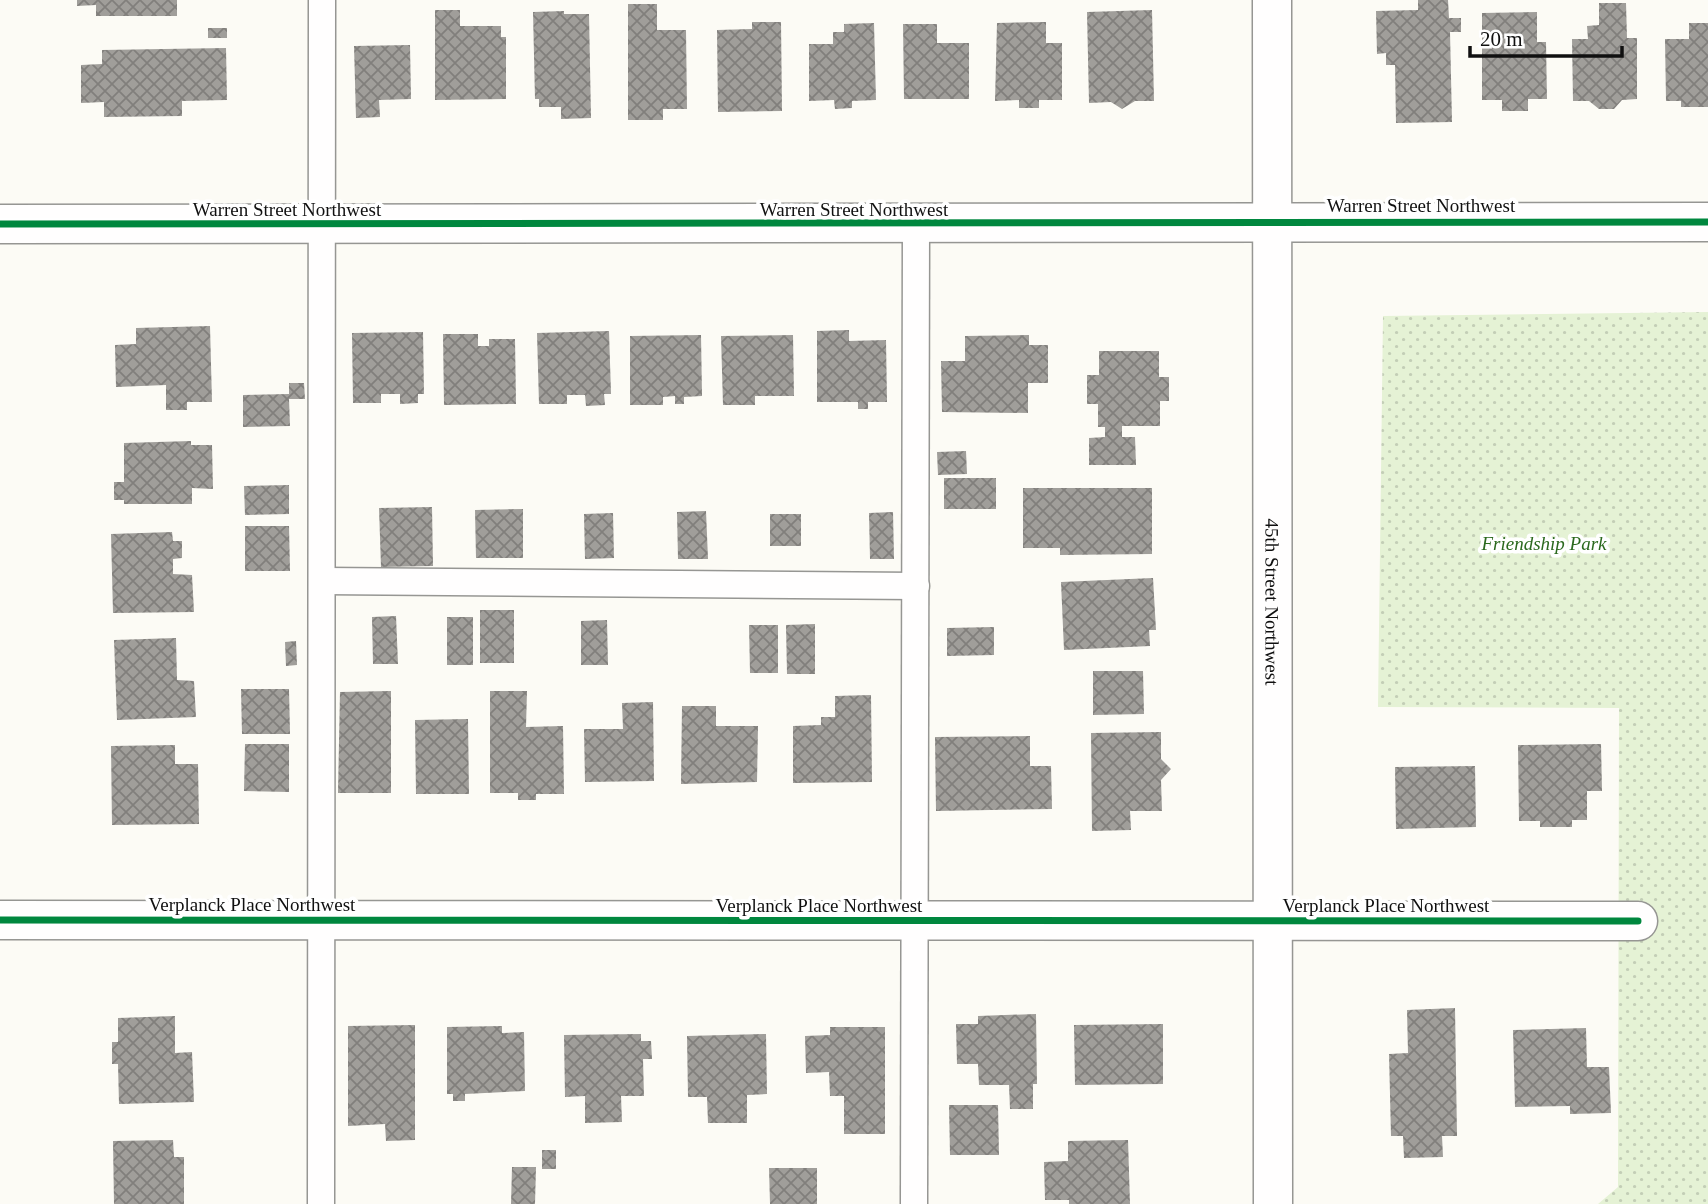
<svg xmlns="http://www.w3.org/2000/svg" width="1708" height="1204" viewBox="0 0 1708 1204" font-family="Georgia,serif">
  <defs>
    <pattern id="park-dots" width="8" height="8" patternUnits="userSpaceOnUse" patternTransform="scale(1.75)"><rect width="8" height="8" fill="#e5f2d5"/><path d="M2 2h.1M6 6h.1" fill="none" stroke="#c3ceb6" stroke-width="1.8" stroke-linecap="round"/></pattern>
    <pattern id="building-cross-hatch" width="8" height="8" patternUnits="userSpaceOnUse" patternTransform="scale(1.75)"><rect width="8" height="8" fill="#a09e9a"/><path d="M0 0l8 8M0 8l8-8" fill="none" stroke="#817f7c"/></pattern>
  </defs>
  <rect width="100%" height="100%" fill="#fcfbf5"/>
  <polygon fill="url(#park-dots)" points="1708,312 1708,1204 1598,1204 1618,1187 1619,708 1378,707 1383,316"/>
  <g fill="url(#building-cross-hatch)">
    <polygon points="77,0 177,0 177,16 96,16 96,5 77,6"/>
    <polygon points="1418,0 1448,0 1449,18 1461,18 1461,32 1450,32 1452,122 1396,123 1395,65 1386,65 1386,53 1377,54 1376,11 1418,10"/>
    <polygon points="1599,3 1626,3 1627,38 1637,38 1637,99 1622,100 1614,109 1599,109 1589,101 1573,101 1572,39 1588,39 1587,26 1599,25"/>
    <polygon points="628,4 657,4 657,30 686,30 687,109 663,109 663,120 628,120"/>
    <polygon points="435,10 460,10 460,26 501,26 501,37 506,37 506,99 435,100"/>
    <polygon points="1152,10 1154,101 1135,101 1122,109 1111,102 1089,103 1087,12"/>
    <polygon points="564,11 564,14 589,14 591,118 561,119 561,107 539,107 539,99 535,99 533,12"/>
    <polygon points="1537,12 1537,42 1546,42 1547,99 1528,99 1528,111 1502,111 1502,100 1482,100 1482,13"/>
    <polygon points="752,22 781,22 782,111 718,112 717,30 752,29"/>
    <polygon points="1046,22 1046,43 1062,43 1062,100 1039,100 1039,108 1019,108 1019,100 995,101 997,23"/>
    <polygon points="874,23 876,100 852,101 852,108 835,109 834,100 809,101 809,44 833,44 833,32 844,32 844,24"/>
    <polygon points="1689,23 1708,23 1708,107 1681,107 1681,101 1666,101 1665,39 1689,39"/>
    <polygon points="903,24 937,24 937,43 969,43 969,99 904,99"/>
    <rect x="208" y="28" width="19" height="10"/>
    <polygon points="410,45 411,99 379,100 380,117 356,118 354,46"/>
    <polygon points="226,48 227,100 182,101 182,116 104,117 104,102 81,103 81,65 102,64 102,50"/>
    <polygon points="210,326 212,402 187,402 187,410 166,410 166,385 116,387 115,345 136,344 136,328"/>
    <polygon points="849,330 849,341 886,340 887,402 868,402 868,409 858,409 858,402 817,402 817,331"/>
    <polygon points="609,331 611,394 604,394 605,405 586,406 585,395 567,395 567,404 539,404 537,333"/>
    <polygon points="423,332 424,394 418,394 418,403 400,404 400,394 381,394 381,403 353,403 352,333"/>
    <polygon points="443,334 478,334 478,346 489,346 489,339 515,339 516,404 444,405"/>
    <polygon points="701,335 702,396 684,397 684,404 675,404 675,396 663,397 663,405 630,405 630,336"/>
    <polygon points="793,335 794,396 755,396 755,405 723,405 721,336"/>
    <polygon points="1029,335 1029,345 1048,345 1048,383 1028,383 1028,413 942,412 941,361 965,361 965,336"/>
    <polygon points="1099,351 1159,351 1159,377 1169,377 1169,401 1160,401 1160,426 1122,426 1122,437 1135,437 1136,465 1089,465 1089,438 1105,437 1105,427 1098,427 1098,404 1087,404 1087,375 1099,375"/>
    <polygon points="289,383 304,383 305,399 289,399 290,426 243,427 243,395 289,394"/>
    <polygon points="191,441 191,445 212,445 213,489 192,488 192,504 124,504 124,500 114,500 114,482 124,482 124,443"/>
    <polygon points="966,451 967,474 938,475 937,452"/>
    <rect x="944" y="478" width="52" height="31"/>
    <polygon points="289,485 289,514 245,515 244,486"/>
    <polygon points="1023,488 1152,488 1152,554 1060,555 1060,548 1023,548"/>
    <polygon points="432,507 433,566 381,567 379,508"/>
    <polygon points="523,509 523,558 476,558 475,510"/>
    <polygon points="706,511 708,559 678,559 677,512"/>
    <polygon points="893,512 894,559 870,559 869,513"/>
    <polygon points="613,513 614,558 585,559 584,514"/>
    <rect x="770" y="514" width="31" height="32"/>
    <polygon points="245,526 289,526 290,571 245,571"/>
    <polygon points="172,532 173,541 182,541 182,558 173,559 173,574 192,575 194,612 113,613 111,534"/>
    <polygon points="1153,578 1156,630 1149,630 1150,646 1064,650 1061,582"/>
    <rect x="480" y="610" width="34" height="53"/>
    <polygon points="396,616 398,664 373,664 372,617"/>
    <rect x="447" y="617" width="26" height="48"/>
    <polygon points="607,620 608,665 581,665 581,621"/>
    <polygon points="815,624 815,674 787,674 786,625"/>
    <polygon points="749,625 778,625 778,673 750,673"/>
    <polygon points="994,627 994,655 947,656 947,628"/>
    <polygon points="176,638 177,680 194,681 196,717 117,720 114,640"/>
    <polygon points="296,641 297,665 286,666 285,642"/>
    <polygon points="1093,671 1143,671 1144,714 1093,715"/>
    <polygon points="241,689 289,689 290,734 242,734"/>
    <polygon points="391,691 391,793 338,793 340,692"/>
    <polygon points="490,691 527,691 526,727 563,726 564,794 536,794 536,800 518,800 518,793 490,793"/>
    <polygon points="871,695 872,782 793,783 793,726 821,725 821,717 835,717 835,696"/>
    <polygon points="653,702 654,781 585,782 584,729 623,729 622,703"/>
    <polygon points="682,706 716,706 716,726 758,726 757,782 681,784"/>
    <polygon points="468,719 469,794 416,794 415,720"/>
    <polygon points="1161,732 1161,759 1171,769 1161,780 1162,811 1130,811 1131,830 1092,831 1091,733"/>
    <polygon points="1030,736 1030,766 1051,766 1052,809 936,811 935,737"/>
    <polygon points="245,744 289,744 289,792 244,791"/>
    <polygon points="1601,744 1602,791 1587,791 1587,820 1572,820 1572,827 1540,827 1540,821 1519,821 1518,745"/>
    <polygon points="175,745 175,764 198,764 199,824 112,825 111,746"/>
    <polygon points="1475,766 1476,827 1396,829 1395,767"/>
    <polygon points="1455,1008 1457,1136 1442,1136 1443,1157 1404,1158 1403,1136 1391,1136 1389,1054 1408,1053 1407,1010"/>
    <polygon points="1036,1014 1037,1084 1033,1084 1033,1109 1010,1109 1009,1085 979,1085 978,1064 957,1064 956,1024 978,1024 978,1016"/>
    <polygon points="175,1016 175,1053 192,1052 194,1102 119,1104 118,1064 112,1064 112,1042 118,1042 118,1018"/>
    <polygon points="1163,1024 1163,1084 1075,1085 1074,1025"/>
    <polygon points="415,1025 415,1140 386,1141 385,1124 348,1126 348,1026"/>
    <polygon points="502,1026 502,1033 524,1032 525,1091 465,1094 465,1101 453,1101 453,1094 447,1094 447,1027"/>
    <polygon points="830,1027 885,1027 885,1134 844,1134 844,1096 830,1096 829,1072 806,1073 805,1036 830,1035"/>
    <polygon points="1586,1028 1587,1067 1609,1067 1611,1113 1570,1114 1570,1106 1515,1107 1513,1030"/>
    <polygon points="641,1034 641,1041 651,1041 652,1059 643,1059 644,1096 621,1096 622,1122 585,1123 585,1096 565,1097 564,1035"/>
    <polygon points="766,1034 767,1094 747,1095 747,1123 708,1123 707,1097 688,1097 687,1036"/>
    <polygon points="949,1105 998,1105 999,1155 950,1155"/>
    <polygon points="173,1140 174,1157 184,1157 184,1204 114,1204 113,1141"/>
    <polygon points="1128,1140 1130,1204 1069,1204 1069,1200 1045,1200 1044,1162 1068,1161 1068,1141"/>
    <rect x="542" y="1150" width="14" height="19"/>
    <polygon points="512,1167 536,1167 535,1204 511,1204"/>
    <polygon points="769,1168 817,1168 817,1204 770,1204"/>
  </g>
  <g fill="none" stroke-linecap="round" stroke-linejoin="round">
    <defs>
      <g id="service">
        <polyline points="323,581 916,586"/>
        <polyline points="321,1204 322,0"/>
        <polyline points="914,1204 916,225"/>
      </g>
      <g id="minor">
        <path id="s1" d="M1272,0l1,1204"/>
        <polyline points="0,224 1708,222"/>
        <polyline points="0,920 1638,921"/>
      </g>
    </defs>
    <use href="#service" stroke="#969693" stroke-width="29"/>
    <use href="#minor" stroke="#969693" stroke-width="41"/>
    <use href="#service" stroke="#fffefe" stroke-width="26"/>
    <use href="#minor" stroke="#fffefe" stroke-width="38"/>
    <defs>
      <g id="cycleway">
        <polyline points="0,224 1708,222"/>
        <polyline points="0,920 1638,921"/>
      </g>
    </defs>
    <use href="#cycleway" stroke="#fff" stroke-width="11"/>
    <use href="#cycleway" stroke="#00873e" stroke-width="7"/>
  </g>
  <g text-anchor="middle" dominant-baseline="central" stroke-width="7" stroke-linejoin="round" paint-order="stroke">
    <g font-size="19" fill="#101010" stroke="#fff">
      <text x="1421" y="205">Warren Street Northwest</text>
      <text x="287" y="209">Warren Street Northwest</text>
      <text x="854" y="209">Warren Street Northwest</text>
      <text stroke="none"><textPath href="#s1" startOffset="602">45th Street Northwest</textPath></text>
      <text x="252" y="904">Verplanck Place Northwest</text>
      <text x="819" y="905">Verplanck Place Northwest</text>
      <text x="1386" y="905">Verplanck Place Northwest</text>
    </g>
    <g font-size="19" font-style="italic" fill="#2b691e" stroke="#fff">
      <text x="1544" y="543">Friendship Park</text>
    </g>
  </g>
  <path d="M1470 46v10h152v-10" fill="none" stroke="#101010" stroke-width="3.5"/>
  <text x="1480" y="46" font-size="21" fill="#101010" stroke="#ffffff" stroke-width="5" paint-order="stroke">20 m</text>
</svg>
